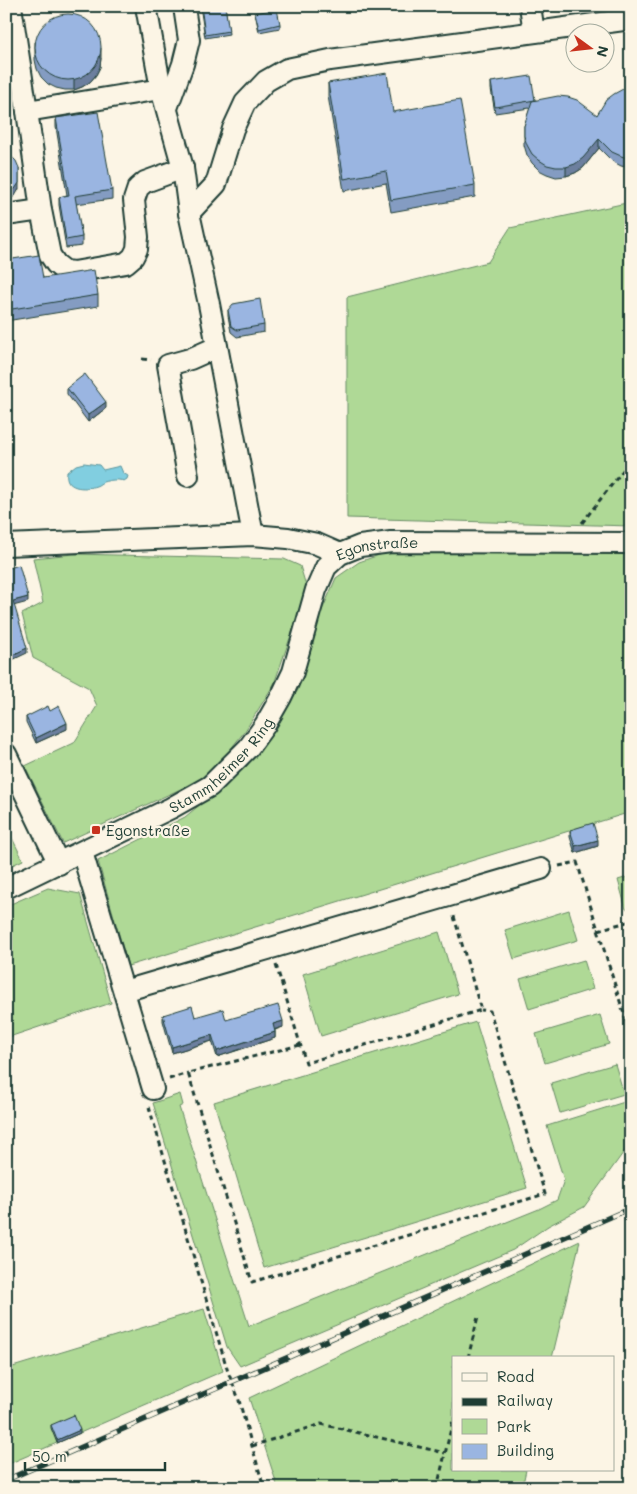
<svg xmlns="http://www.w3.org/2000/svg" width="637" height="1494" viewBox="0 0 637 1494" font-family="Mali,sans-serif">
  <rect width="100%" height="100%" fill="#fcf5e5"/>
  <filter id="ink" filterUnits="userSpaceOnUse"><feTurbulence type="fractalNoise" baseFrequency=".02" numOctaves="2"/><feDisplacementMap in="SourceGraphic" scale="10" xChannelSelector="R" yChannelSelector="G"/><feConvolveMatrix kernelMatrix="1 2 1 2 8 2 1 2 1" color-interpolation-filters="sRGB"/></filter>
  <g filter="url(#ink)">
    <g fill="#afd996" stroke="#678b65">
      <polygon points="631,202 631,526 347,518 347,297 488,262 510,228"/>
      <polygon points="385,553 631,553 631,812 128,966 98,861 185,817 247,766 298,690 318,620 336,578 359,562"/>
      <polygon points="74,554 284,559 300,566 307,589 274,684 245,731 221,761 198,781 63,843 25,766 74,743 97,706 89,688 33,658 22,614 43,603 33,558"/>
      <polygon points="6,826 23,860 6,868"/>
      <polygon points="631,876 631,907 626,909 618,880"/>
      <polygon points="48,888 80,894 111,1003 6,1038 6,906"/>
      <polygon points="569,910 578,940 514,959 505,930"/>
      <polygon points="439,932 458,994 321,1036 303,974"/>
      <polygon points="584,960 593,989 529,1009 520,979"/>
      <polygon points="600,1015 609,1044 545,1063 536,1034"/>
      <polygon points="476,1022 527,1188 264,1268 214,1102"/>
      <polygon points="615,1064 624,1094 560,1113 551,1083"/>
      <polygon points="180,1094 183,1105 179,1107 249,1326 539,1209 557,1200 564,1180 547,1126 631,1100 631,1142 584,1207 548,1226 513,1250 240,1366 227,1347 153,1103"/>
      <polygon points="580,1241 552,1358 453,1358 453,1470 526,1470 522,1488 278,1488 249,1398"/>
      <polygon points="204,1309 223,1371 6,1465 6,1369"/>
    </g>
    <path fill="#81cee0" stroke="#5a949b" d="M84,463l15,2 4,5 17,-4 3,7 5,3 -1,3 -3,2c-7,-2 -14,-1 -21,1 -2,1 -4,3 -7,4 -12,4 -32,3 -29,-14l9,-7z"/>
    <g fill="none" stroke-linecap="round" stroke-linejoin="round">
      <defs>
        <g id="minor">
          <polyline points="11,6 27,111 161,89"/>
          <polyline points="146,6 161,89 183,168 189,213"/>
          <polyline points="530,6 534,32"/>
          <polyline points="167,108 183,64 189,40 184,7"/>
          <polyline points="27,111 41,210 50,255 56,264 65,271 74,272 126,263 133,257 137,249 138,237 134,200 138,188 145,182 183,168"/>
          <polyline points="6,215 41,210"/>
          <polyline points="188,476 168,365 190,359 217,347"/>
          <polyline points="253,535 209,304 189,213 216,184 233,129 245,103 266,81 287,69 330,60 631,19"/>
          <polyline points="6,545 253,535 288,538 317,544 340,554"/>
          <polyline points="6,754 59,864"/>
          <polyline points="82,852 153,1089"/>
          <path id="s1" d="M6,888l165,-80 39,-22 39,-39 16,-22 16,-28 12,-25 23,-82 10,-23 14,-13 20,-8 31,-4 240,1"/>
          <polyline points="124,991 541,869"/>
        </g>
      </defs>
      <use href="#minor" stroke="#1f3d34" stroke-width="24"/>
      <g stroke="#1f3d34" stroke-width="3" stroke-dasharray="5 4" stroke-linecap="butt">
        <polyline points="142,359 151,360"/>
        <polyline points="582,523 631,460"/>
        <polyline points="559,866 577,862 631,1037"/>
        <polyline points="598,930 631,921"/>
        <polyline points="276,965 306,1063 481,1010 453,913"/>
        <polyline points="300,1045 188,1073 252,1282 545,1194 490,1011 481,1010"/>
        <polyline points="169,1079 188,1073"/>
        <polyline points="149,1107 228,1372 238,1397 264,1488"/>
        <polyline points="468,1358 478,1317"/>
        <polyline points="252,1446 321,1424 445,1453"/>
        <polyline points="437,1488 453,1420"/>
      </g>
      <use href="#minor" stroke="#fcf5e5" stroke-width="20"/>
      <defs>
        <polyline id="rail" points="6,1480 631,1208"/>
      </defs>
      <use href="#rail" stroke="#1f3d34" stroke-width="5.5"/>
      <use href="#rail" stroke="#fcf5e5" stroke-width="4" stroke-dasharray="11" stroke-linecap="butt"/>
    </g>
    <g fill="#849cc2" stroke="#1f3d34">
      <polygon points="200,6 225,6 229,34 205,38"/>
      <polygon points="255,13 280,24 280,28 259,32"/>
      <polygon points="35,42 101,58 100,67 96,75 90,82 82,87 74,90 65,90 56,88 48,84 41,77 37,69 35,60"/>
      <polygon points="491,82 535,100 597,115 631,88 631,168 621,166 612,161 599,148 583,168 575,173 566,176 556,177 547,174 539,170 532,163 527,155 524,145 524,126 530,108 495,113 491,89"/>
      <polygon points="328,83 393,112 475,185 475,197 391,212 386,183 344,191 328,96"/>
      <polygon points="56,118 112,190 112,199 76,204 82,237 82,246 66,248 59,205 59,197 67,195 56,127"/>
      <polygon points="6,260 43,278 98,295 98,306 6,321"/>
      <polygon points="228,310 264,325 264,332 237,337 231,332 228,316"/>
      <polygon points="67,388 106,408 88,422 67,394"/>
      <polygon points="50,711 67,729 36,743 26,722 26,717"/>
      <polygon points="570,830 598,846 575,853 570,837"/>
      <polygon points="163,1015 195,1017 283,1027 275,1030 275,1038 217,1057 212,1041 172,1053 163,1021"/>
      <polygon points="51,1425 80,1433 57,1443 51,1428"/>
    </g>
    <g fill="#6c7f9e" stroke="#1f3d34">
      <polygon points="101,48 101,58 100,67 96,75 90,82 82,87 74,90 74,80"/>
      <polygon points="10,119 10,126 8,133 6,136 6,130"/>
      <polygon points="599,139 599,148 583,168 575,173 566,176 566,167"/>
      <polygon points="19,168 19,189 15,196 6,202 6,195"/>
      <polygon points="106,402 106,408 88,422 88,415"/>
      <polygon points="28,597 28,602 13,606 13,601"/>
      <polygon points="27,648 27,653 6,663 6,658"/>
      <polygon points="67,723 67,729 36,743 36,738"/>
      <polygon points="598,840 598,846 575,853 575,846"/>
      <polygon points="283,1021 283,1027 273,1030 273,1024"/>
      <polygon points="275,1032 275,1038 217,1057 217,1051"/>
      <polygon points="212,1035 212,1041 172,1053 172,1047"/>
      <polygon points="80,1430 80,1433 57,1443 57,1440"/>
    </g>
    <g fill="#9ab5e1" stroke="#1f3d34">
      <polygon points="201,6 225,6 229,31 205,35"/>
      <polygon points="277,9 280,24 259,29 255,13"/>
      <circle cx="68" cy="47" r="33"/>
      <polygon points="387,73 393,112 460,100 475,185 391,200 386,171 344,179 328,83"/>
      <polygon points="531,76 535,100 495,107 491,82"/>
      <polygon points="631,88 631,159 621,156 612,152 599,139 583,158 575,164 566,167 556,167 547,165 539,160 532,154 527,145 524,136 524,126 532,101 558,96 568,97 577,100 597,115 606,100 614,94 623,89"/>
      <polygon points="6,107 9,112 10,119 8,127 6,130"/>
      <polygon points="98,112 112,190 75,196 82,237 66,240 59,197 69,195 56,118"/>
      <polygon points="6,154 11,156 16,161 19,168 19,183 15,189 9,194 6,195"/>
      <polygon points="39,255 43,278 94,270 98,295 6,310 6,260"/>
      <polygon points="260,299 264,325 237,330 231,326 228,310 233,304"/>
      <polygon points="85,374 106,402 88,415 67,388"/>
      <polygon points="19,565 28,597 13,601 27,648 6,658 6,569"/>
      <polygon points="48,706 50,711 59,706 67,723 36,738 26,717"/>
      <polygon points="593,823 598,840 575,846 570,830"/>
      <polygon points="278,1005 283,1021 273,1024 275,1032 217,1051 212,1035 172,1047 163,1015 192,1006 195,1017 223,1009 226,1020"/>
      <polygon points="74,1415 80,1430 57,1440 51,1425"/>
    </g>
  </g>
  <rect fill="#c8321e" stroke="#fcf5e5" stroke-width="2" x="91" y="825" width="10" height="10" rx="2.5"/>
  <g text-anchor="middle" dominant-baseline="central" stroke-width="4.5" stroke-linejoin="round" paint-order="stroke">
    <g font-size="15" fill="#1f3d34" stroke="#fcf5e5">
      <text stroke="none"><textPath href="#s1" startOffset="538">Egonstraße</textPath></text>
      <text stroke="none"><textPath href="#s1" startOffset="250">Stammheimer Ring</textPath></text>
    </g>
    <g font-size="15" fill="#1f3d34" stroke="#fcf5e5" text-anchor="start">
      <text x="106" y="830">Egonstraße</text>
    </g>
  </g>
  <rect width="637" height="1494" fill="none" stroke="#fcf5e5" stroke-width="25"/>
  <rect x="12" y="12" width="612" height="1469" fill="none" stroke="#1f3d34" stroke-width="2" filter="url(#ink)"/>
  <rect x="452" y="1356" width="162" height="115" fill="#fcf5e5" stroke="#a4ab9e"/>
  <rect x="462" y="1373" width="25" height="8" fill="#fcf5e5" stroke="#a4ab9e"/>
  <text x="497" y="1382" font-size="15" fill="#1f3d34">Road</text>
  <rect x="462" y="1398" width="25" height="8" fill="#1f3d34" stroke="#a4ab9e"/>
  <text x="497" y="1406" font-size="15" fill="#1f3d34">Railway</text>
  <rect x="462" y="1419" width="25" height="15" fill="#afd996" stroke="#a4ab9e"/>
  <text x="497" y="1432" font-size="15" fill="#1f3d34">Park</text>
  <rect x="462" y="1444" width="25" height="15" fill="#9ab5e1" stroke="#a4ab9e"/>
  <text x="497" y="1456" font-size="15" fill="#1f3d34">Building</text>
  <g transform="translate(590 48) rotate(105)"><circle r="24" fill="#fcf5e5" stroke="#a4ab9e"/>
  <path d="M0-4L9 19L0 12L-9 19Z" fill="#c8321e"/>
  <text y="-8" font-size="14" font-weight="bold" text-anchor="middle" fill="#1f3d34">N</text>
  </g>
  <path d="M25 1462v8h140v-8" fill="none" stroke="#1f3d34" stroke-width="2.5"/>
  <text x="32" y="1462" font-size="15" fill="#1f3d34" stroke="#fcf5e5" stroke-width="4" paint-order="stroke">50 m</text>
</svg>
